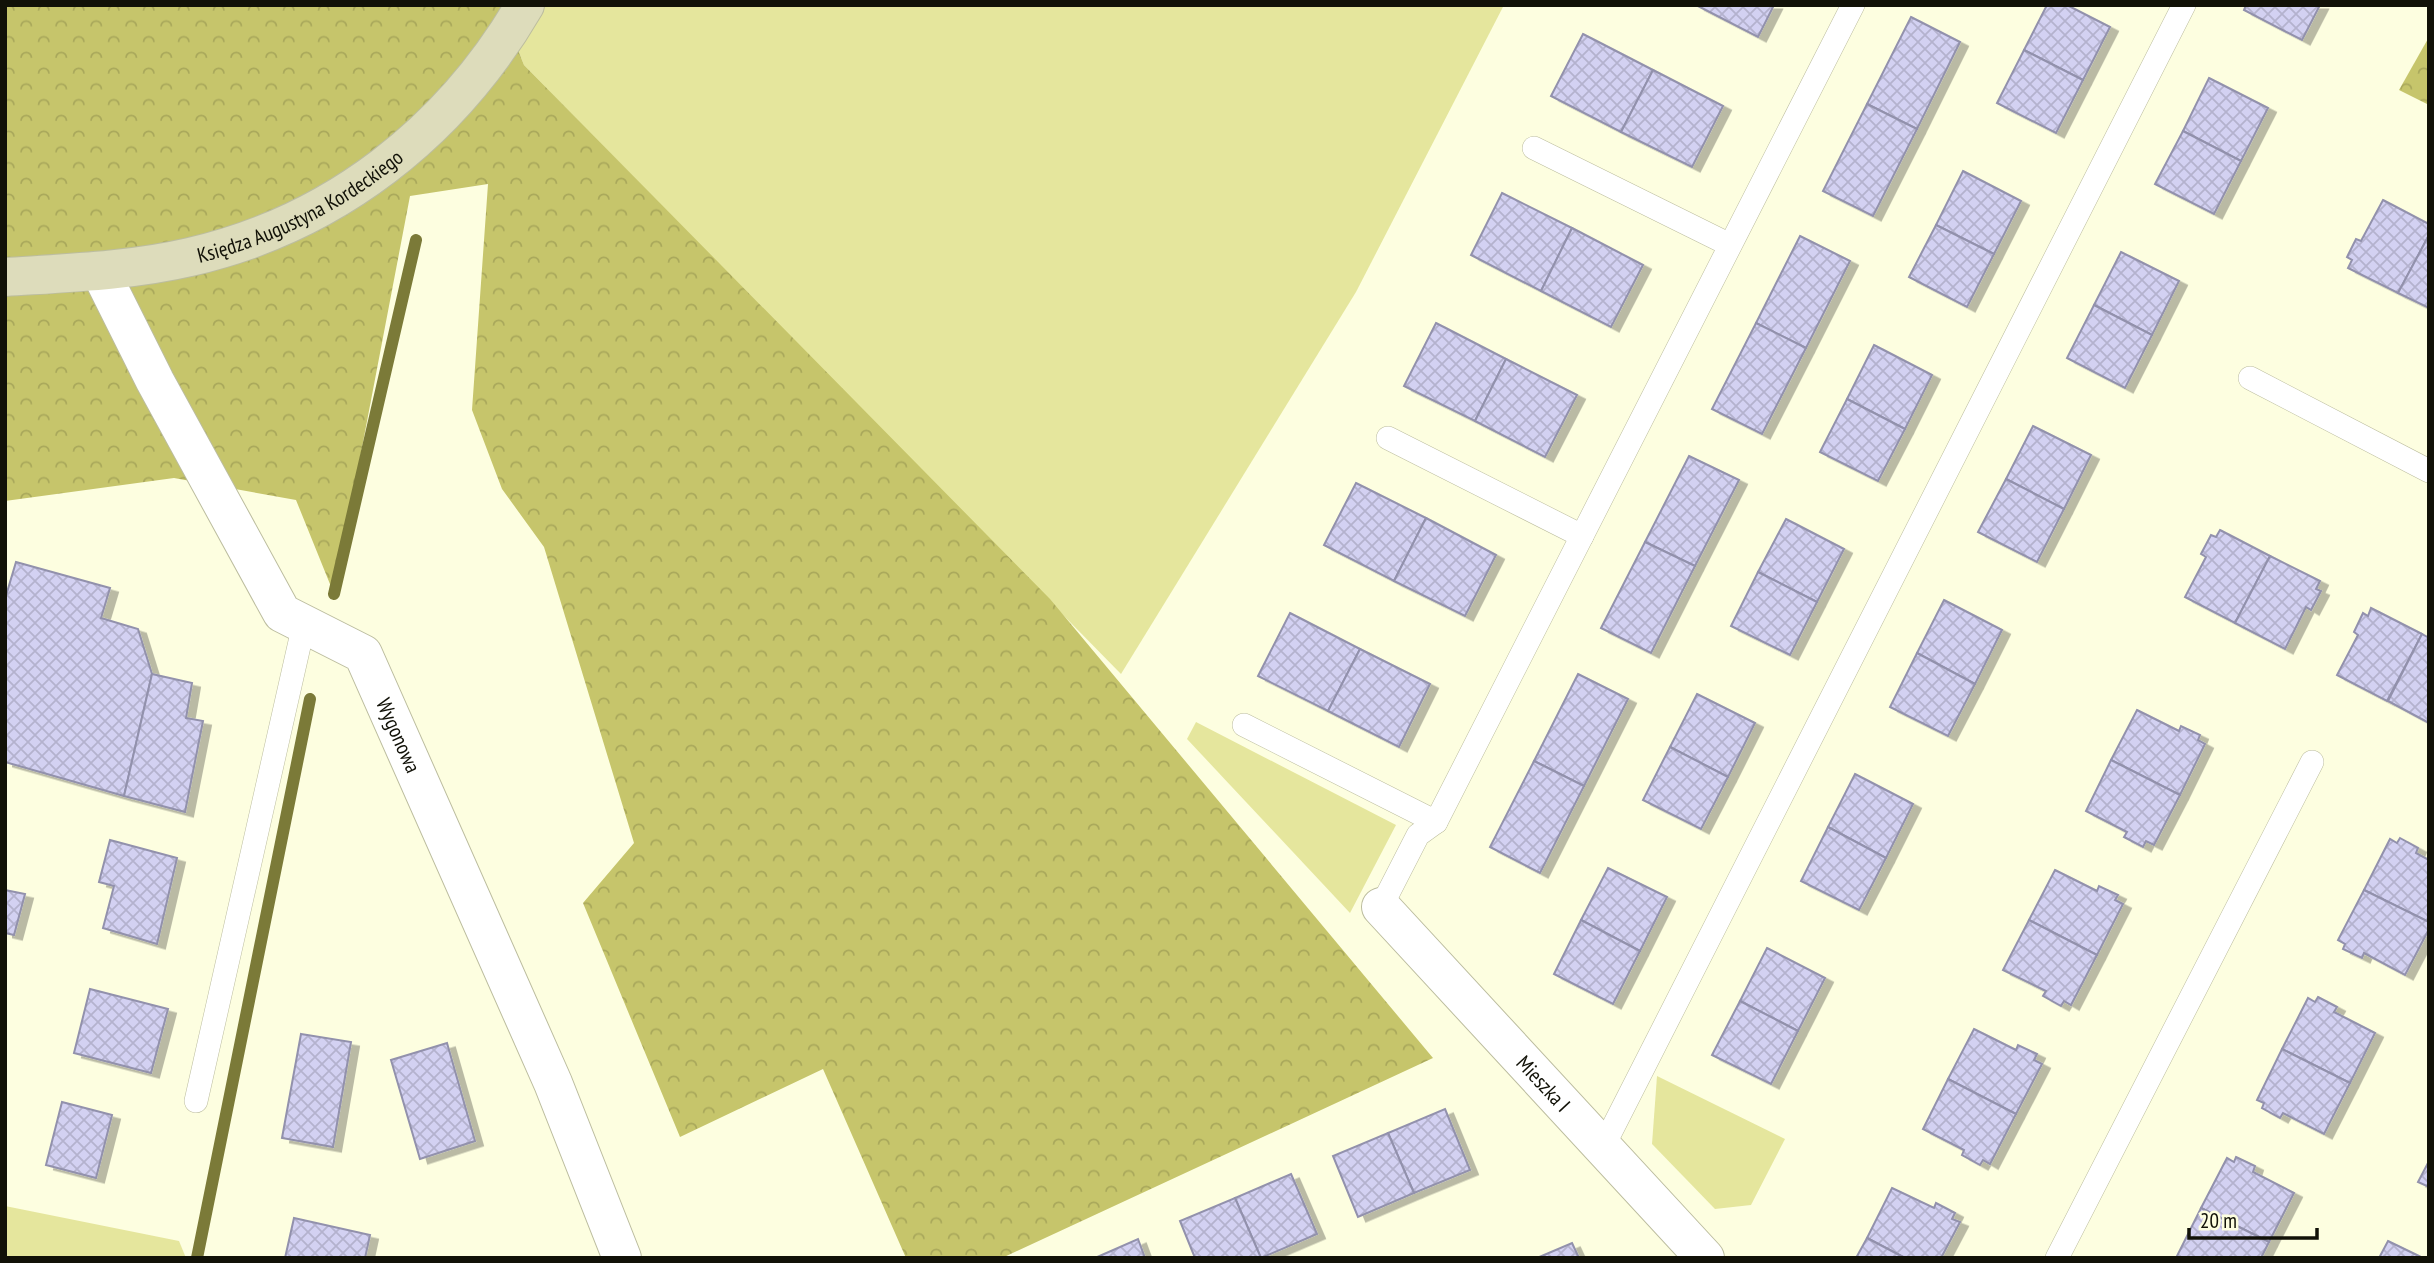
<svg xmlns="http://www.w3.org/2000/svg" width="2434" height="1263" viewBox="0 0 2434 1263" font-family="'PT Sans Narrow',sans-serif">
  <defs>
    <pattern id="forest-crowns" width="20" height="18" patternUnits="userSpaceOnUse" patternTransform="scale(1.75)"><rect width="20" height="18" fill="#c6c56b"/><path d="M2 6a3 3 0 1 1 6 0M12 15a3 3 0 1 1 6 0" fill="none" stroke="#a9a85b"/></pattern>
    <pattern id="building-cross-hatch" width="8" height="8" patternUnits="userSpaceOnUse" patternTransform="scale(1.75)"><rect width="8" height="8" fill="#d3d1f2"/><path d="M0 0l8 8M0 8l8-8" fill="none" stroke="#b4b2ce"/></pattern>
    <filter id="shadow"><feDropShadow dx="8" dy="4.5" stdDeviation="0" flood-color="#0004"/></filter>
  </defs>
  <rect width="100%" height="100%" fill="#fdfee0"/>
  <g fill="#e5e69d">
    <polygon points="500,5 1504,5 1356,292 1121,674 524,65"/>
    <polygon points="1196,722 1396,825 1350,913 1187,739"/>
    <polygon points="1657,1076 1785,1139 1751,1205 1715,1209 1652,1144"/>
    <polygon points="5,1206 179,1241 186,1258 5,1258"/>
  </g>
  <g fill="url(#forest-crowns)">
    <polygon points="5,5 500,5 524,65 1050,599 1433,1058 1002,1258 906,1258 823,1069 680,1137 583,903 634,843 544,547 502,489 472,410 488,184 410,196 334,594 296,500 174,478 5,501"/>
    <polygon points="2429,37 2429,105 2399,90"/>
  </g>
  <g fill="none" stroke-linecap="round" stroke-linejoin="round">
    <g stroke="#7b7a38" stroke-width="12">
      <polyline points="334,594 416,240"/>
      <polyline points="197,1258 310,699"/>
    </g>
  </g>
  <g fill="url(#building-cross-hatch)" stroke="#9291ac" stroke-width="2" filter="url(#shadow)">
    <polygon points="1696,5 1774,5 1758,37"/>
    <polygon points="2047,5 2067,5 2110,27 2083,80 2024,50"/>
    <polygon points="2246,5 2320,5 2302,40 2244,10"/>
    <polygon points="1911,17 1960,42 1917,129 1867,104"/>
    <polygon points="1583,34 1653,70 1621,132 1551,96"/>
    <polygon points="2024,50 2083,80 2056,133 1997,103"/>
    <polygon points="1653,70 1723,106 1692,167 1621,132"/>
    <polygon points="2209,78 2268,108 2241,161 2183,131"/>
    <polygon points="1867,104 1917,129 1873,216 1823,191"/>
    <polygon points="2183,131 2241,161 2214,214 2155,184"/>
    <polygon points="1963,171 2021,201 1994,254 1936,225"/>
    <polygon points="1502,193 1572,228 1541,291 1471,255"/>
    <polygon points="2383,200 2429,224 2429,235 2398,293 2348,268 2352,260 2347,257 2356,239 2361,241"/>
    <polygon points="1936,225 1994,254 1967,307 1909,277"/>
    <polygon points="1572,228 1643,265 1611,327 1541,291"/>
    <polygon points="2429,235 2429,308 2398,293"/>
    <polygon points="1800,236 1850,261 1806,348 1756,323"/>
    <polygon points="2121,252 2179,281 2152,335 2094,305"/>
    <polygon points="2094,305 2152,335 2125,388 2067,358"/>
    <polygon points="1436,323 1506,359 1475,421 1404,386"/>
    <polygon points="1756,323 1806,348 1762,434 1712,409"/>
    <polygon points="1874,345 1932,375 1905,429 1847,399"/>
    <polygon points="1506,359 1577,395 1545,457 1475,421"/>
    <polygon points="1847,399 1905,429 1878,481 1820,452"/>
    <polygon points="2033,426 2091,455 2064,509 2006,479"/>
    <polygon points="1689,456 1739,480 1695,566 1645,542"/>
    <polygon points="2006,479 2064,509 2037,562 1978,532"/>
    <polygon points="1356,483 1426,518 1394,581 1324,545"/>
    <polygon points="1426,518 1496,555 1465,616 1394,581"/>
    <polygon points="1786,519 1844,549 1817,602 1758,572"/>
    <polygon points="2220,530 2270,556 2235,623 2185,597 2206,557 2201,554 2211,535 2216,537"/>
    <polygon points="1645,542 1695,566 1651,653 1601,628"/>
    <polygon points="2270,556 2320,581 2316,589 2321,591 2311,610 2306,607 2285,649 2235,623"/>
    <polygon points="16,562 110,588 101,618 138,629 152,674 124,796 5,762 5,599"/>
    <polygon points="1758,572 1817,602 1790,655 1731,626"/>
    <polygon points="1944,600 2002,630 1975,684 1917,653"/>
    <polygon points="2371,608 2422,634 2387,701 2337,675 2358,635 2354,632 2363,613 2368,616"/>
    <polygon points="1290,613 1360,649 1328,711 1258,676"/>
    <polygon points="2422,634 2429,638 2429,723 2388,701"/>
    <polygon points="1360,649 1430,684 1399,747 1328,711"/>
    <polygon points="1917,653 1975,684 1948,736 1890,707"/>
    <polygon points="152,674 192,683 186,718 203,721 185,812 124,796"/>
    <polygon points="1578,674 1628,699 1584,786 1534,761"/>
    <polygon points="1697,694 1755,723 1728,777 1670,747"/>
    <polygon points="2137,710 2179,731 2181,726 2200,735 2198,740 2205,744 2180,795 2111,760"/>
    <polygon points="1670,747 1728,777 1701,829 1643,800"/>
    <polygon points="2111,760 2180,795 2154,845 2146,841 2143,847 2124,837 2127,832 2086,811"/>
    <polygon points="1534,761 1584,786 1540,873 1490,847"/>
    <polygon points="1855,774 1913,804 1886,858 1828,827"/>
    <polygon points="1828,827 1886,858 1859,910 1801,881"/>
    <polygon points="2400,838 2418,848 2416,853 2429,860 2429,922 2364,890 2390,839 2397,843"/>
    <polygon points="110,840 177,858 157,944 103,928 114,886 99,882"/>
    <polygon points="1608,868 1667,897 1640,951 1581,920"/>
    <polygon points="2055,870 2097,891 2099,886 2118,895 2115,900 2123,904 2097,955 2029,920"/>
    <polygon points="5,890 25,894 14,935 5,933"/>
    <polygon points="2364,890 2429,922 2429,929 2405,975 2364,953 2362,958 2343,949 2345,944 2338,940"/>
    <polygon points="1581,920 1640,951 1613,1004 1554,974"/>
    <polygon points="2029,920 2097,955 2071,1005 2064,1001 2061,1006 2043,996 2046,991 2003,970"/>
    <polygon points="1767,948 1825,978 1798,1031 1740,1001"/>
    <polygon points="90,989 168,1009 151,1073 74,1053"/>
    <polygon points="2318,997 2337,1007 2334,1012 2375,1033 2350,1083 2282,1049 2308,998 2315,1002"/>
    <polygon points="1740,1001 1798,1031 1771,1084 1712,1055"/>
    <polygon points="1974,1029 2016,1050 2018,1045 2037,1054 2034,1060 2042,1064 2016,1114 1948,1079"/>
    <polygon points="301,1034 351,1042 333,1147 282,1138"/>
    <polygon points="447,1043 475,1141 420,1159 391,1060"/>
    <polygon points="2282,1049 2350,1083 2324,1134 2283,1113 2280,1118 2262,1108 2264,1103 2257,1100"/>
    <polygon points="1948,1079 2016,1114 1990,1164 1983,1160 1980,1165 1962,1155 1964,1150 1923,1129"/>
    <polygon points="62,1102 112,1115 96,1178 46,1165"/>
    <polygon points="1445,1109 1470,1170 1414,1193 1388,1133"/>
    <polygon points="1388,1133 1414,1193 1358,1217 1333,1156"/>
    <polygon points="2236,1157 2255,1166 2253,1172 2294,1193 2269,1242 2201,1208 2227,1158 2234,1162"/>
    <polygon points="2429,1161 2429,1187 2418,1182"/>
    <polygon points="1291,1174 1317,1234 1261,1258 1235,1198"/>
    <polygon points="1892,1188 1934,1208 1936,1203 1955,1213 1952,1219 1960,1222 1941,1258 1905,1258 1867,1238"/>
    <polygon points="1235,1198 1261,1258 1195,1258 1180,1221"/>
    <polygon points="2201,1208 2269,1242 2261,1258 2176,1258"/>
    <polygon points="294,1218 370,1235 365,1258 285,1258"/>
    <polygon points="1867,1238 1905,1258 1856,1258"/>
    <polygon points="1138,1239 1145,1258 1095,1258"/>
    <polygon points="2388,1241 2423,1258 2379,1258"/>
    <polygon points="1572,1243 1579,1258 1537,1258"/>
  </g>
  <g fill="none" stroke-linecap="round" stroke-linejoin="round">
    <defs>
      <g id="lane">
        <polyline points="1534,148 1730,245"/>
        <polyline points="2250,378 2429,471"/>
        <polyline points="1388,438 1582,536"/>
        <polyline points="1244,725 1436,822"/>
        <polyline points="1381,907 1418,835 1436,822 1853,5"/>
        <polyline points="196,1101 304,624"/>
        <polyline points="1603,1147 2184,5"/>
        <polyline points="2057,1258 2312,762"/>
      </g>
      <g id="street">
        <path id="s1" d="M100,271l55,110 127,232 81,41 190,429 69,175"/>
        <path id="s2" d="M1381,907l324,351"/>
      </g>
      <g id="secondary">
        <path id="s3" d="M5,277c62,-4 125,-6 185,-20 144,-33 261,-125 335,-252"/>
      </g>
    </defs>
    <use href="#lane" stroke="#bcbd9f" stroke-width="24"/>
    <use href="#street" stroke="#bcbd9f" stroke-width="40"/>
    <use href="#secondary" stroke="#bcbd9f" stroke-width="40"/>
    <use href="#lane" stroke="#fff" stroke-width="23"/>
    <use href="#street" stroke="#fff" stroke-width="38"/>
    <use href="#secondary" stroke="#dddcbb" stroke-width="38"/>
  </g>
  <g text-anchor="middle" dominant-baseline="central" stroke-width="7" stroke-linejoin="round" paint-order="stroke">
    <g font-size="21" fill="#111107" stroke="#fdfee0">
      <text stroke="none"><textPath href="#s3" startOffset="308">Księdza Augustyna Kordeckiego</textPath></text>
      <text stroke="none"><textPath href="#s1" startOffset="567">Wygonowa</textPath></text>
      <text stroke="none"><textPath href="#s2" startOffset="240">Mieszka I</textPath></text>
    </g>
  </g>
  <rect width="2434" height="1263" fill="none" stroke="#111107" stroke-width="14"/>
  <path d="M2189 1228v10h128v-10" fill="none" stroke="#111107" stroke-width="3.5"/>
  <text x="2200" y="1228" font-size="21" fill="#111107" stroke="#fdfee0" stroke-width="5" paint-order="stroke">20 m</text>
</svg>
